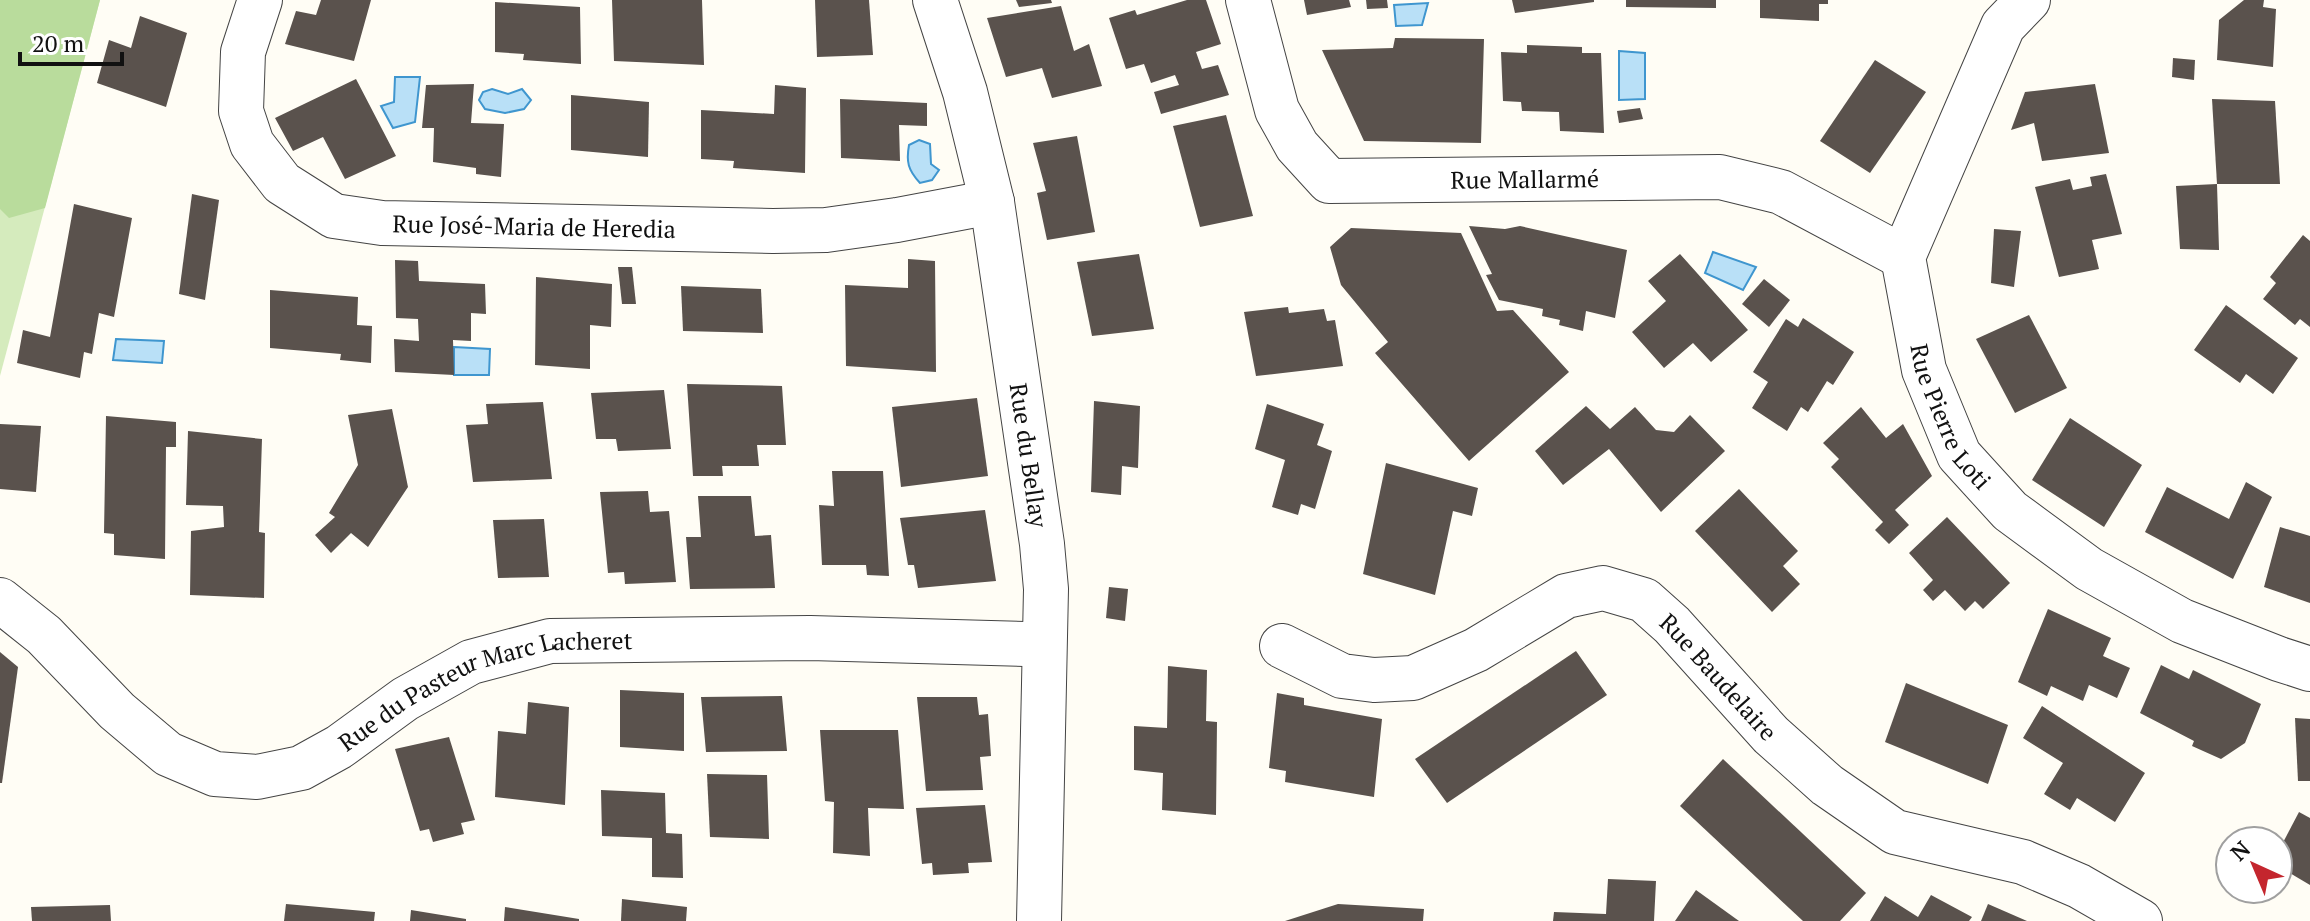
<svg xmlns="http://www.w3.org/2000/svg" width="2310" height="921" viewBox="0 0 2310 921" font-family="'PT Serif',serif">
  <rect width="100%" height="100%" fill="#fffdf5"/>
  <polygon fill="#d5ebbd" points="0,0 100,0 0,376"/>
  <polygon fill="#b9dc9c" points="0,0 100,0 45,208 9,218 0,209"/>
  <g fill="#b9e0f7" stroke="#3f96cf" stroke-width="2">
    <polygon points="1428,3 1422,25 1396,26 1394,5"/>
    <polygon points="1619,51 1645,53 1645,99 1619,100"/>
    <polygon points="395,77 420,77 415,122 393,128 381,106 394,102"/>
    <polygon points="492,89 508,94 522,89 531,100 524,109 505,113 485,109 479,100 483,92"/>
    <path d="M919,140l11,4 1,20 8,6 -7,10 -12,3c-12,-13 -14,-21 -11,-38z"/>
    <polygon points="1713,252 1756,267 1743,290 1705,273"/>
    <polygon points="116,339 164,341 162,363 113,360"/>
    <polygon points="454,347 490,349 489,375 454,375"/>
  </g>
  <g fill="#5a524d">
    <polygon points="321,0 371,0 354,61 285,44 296,11 316,15"/>
    <polygon points="612,0 702,0 704,65 614,61"/>
    <polygon points="815,0 869,0 873,55 817,57"/>
    <polygon points="1016,0 1051,0 1052,3 1019,7"/>
    <polygon points="1187,0 1206,0 1221,44 1196,52 1202,69 1218,65 1229,95 1161,114 1154,92 1179,85 1175,75 1151,83 1144,64 1126,69 1109,18 1135,10 1137,15"/>
    <polygon points="1304,0 1349,0 1351,7 1307,15"/>
    <polygon points="1366,0 1387,0 1388,8 1367,9"/>
    <polygon points="1512,0 1594,0 1594,2 1515,13"/>
    <polygon points="1626,0 1716,0 1716,8 1626,7"/>
    <polygon points="1760,0 1828,0 1828,4 1819,4 1819,21 1760,18"/>
    <polygon points="2244,0 2264,0 2263,7 2276,9 2273,67 2217,60 2219,20"/>
    <polygon points="495,2 580,7 581,64 523,60 524,54 495,52"/>
    <polygon points="1061,6 1074,51 1089,44 1102,86 1052,98 1042,68 1006,77 987,18"/>
    <polygon points="140,16 187,33 166,107 97,83 109,40 131,48"/>
    <polygon points="1395,38 1484,39 1481,143 1364,141 1322,50 1393,48"/>
    <polygon points="1527,45 1582,47 1582,53 1601,53 1604,133 1560,131 1559,112 1522,111 1521,102 1503,101 1501,52 1527,53"/>
    <polygon points="2173,58 2195,60 2194,80 2172,77"/>
    <polygon points="1875,60 1926,92 1870,173 1820,141"/>
    <polygon points="356,79 396,156 345,179 323,137 293,151 275,118"/>
    <polygon points="474,84 471,123 504,124 501,177 476,174 476,168 433,162 434,128 422,128 426,85"/>
    <polygon points="2095,84 2109,153 2042,161 2034,123 2011,130 2025,92"/>
    <polygon points="775,85 806,88 805,173 733,168 734,161 701,159 701,110 774,114"/>
    <polygon points="571,95 649,102 648,157 571,150"/>
    <polygon points="840,99 927,103 927,126 899,125 900,161 841,158"/>
    <polygon points="2212,99 2275,101 2280,184 2217,184"/>
    <polygon points="1640,108 1643,119 1619,123 1617,111"/>
    <polygon points="1226,115 1253,216 1200,227 1173,126"/>
    <polygon points="1077,136 1095,232 1047,240 1037,193 1046,191 1033,143"/>
    <polygon points="2106,174 2122,234 2092,240 2099,269 2059,277 2035,187 2070,179 2073,190 2092,186 2090,177"/>
    <polygon points="2217,184 2219,250 2180,249 2176,186"/>
    <polygon points="192,194 219,200 205,300 179,294"/>
    <polygon points="74,204 132,218 114,317 99,313 92,354 84,352 80,378 17,363 23,330 50,337"/>
    <polygon points="1469,226 1505,229 1520,226 1627,250 1615,318 1586,311 1583,331 1559,325 1560,320 1542,316 1543,309 1499,300 1486,275 1492,274"/>
    <polygon points="1351,228 1461,233 1497,311 1513,310 1569,372 1469,461 1375,353 1388,342 1341,285 1330,247"/>
    <polygon points="1994,229 2021,231 2014,287 1991,283"/>
    <polygon points="2303,235 2310,241 2310,327 2300,319 2295,325 2263,299 2276,283 2270,277"/>
    <polygon points="1139,254 1154,329 1092,336 1077,262"/>
    <polygon points="1680,254 1748,330 1711,362 1693,343 1664,368 1632,332 1666,301 1648,281"/>
    <polygon points="908,259 935,261 936,372 846,366 845,285 908,288"/>
    <polygon points="395,260 418,261 419,281 485,284 486,314 471,313 471,341 453,340 454,375 395,372 394,339 419,341 418,319 396,318"/>
    <polygon points="618,267 632,267 636,304 622,304"/>
    <polygon points="536,277 612,284 611,327 590,325 590,369 535,365"/>
    <polygon points="1764,279 1790,300 1769,327 1742,304"/>
    <polygon points="681,286 761,289 763,333 683,331"/>
    <polygon points="270,290 358,297 357,325 372,326 371,363 340,360 341,354 270,348"/>
    <polygon points="2226,305 2298,358 2273,394 2246,374 2240,383 2194,350"/>
    <polygon points="1288,307 1289,313 1324,309 1327,321 1335,320 1343,366 1256,376 1244,312"/>
    <polygon points="2029,315 2067,388 2015,413 1976,339"/>
    <polygon points="1803,318 1854,352 1833,385 1827,381 1808,412 1801,407 1787,431 1752,408 1768,382 1753,372 1786,319 1798,327"/>
    <polygon points="687,384 782,386 786,445 757,445 759,466 722,466 723,476 693,476"/>
    <polygon points="664,390 671,449 618,451 616,439 596,439 591,393"/>
    <polygon points="977,398 988,476 901,487 892,407"/>
    <polygon points="1094,401 1140,406 1138,468 1122,466 1121,495 1091,492"/>
    <polygon points="543,402 552,479 473,482 466,425 488,424 486,404"/>
    <polygon points="1267,404 1324,424 1317,445 1332,451 1315,509 1301,504 1298,515 1272,507 1285,460 1255,449"/>
    <polygon points="1586,406 1610,429 1635,407 1656,430 1674,432 1690,415 1725,451 1661,512 1609,449 1563,485 1535,451"/>
    <polygon points="1861,407 1886,438 1903,424 1932,476 1895,510 1909,525 1889,544 1875,530 1883,522 1831,467 1839,459 1823,443"/>
    <polygon points="392,409 408,487 368,547 351,533 331,553 315,535 335,517 329,513 358,465 348,415"/>
    <polygon points="106,416 176,422 176,447 166,447 165,559 114,555 114,534 104,533"/>
    <polygon points="2070,418 2142,465 2104,527 2032,480"/>
    <polygon points="0,424 41,426 36,492 0,489"/>
    <polygon points="188,431 262,439 259,532 265,533 264,598 190,595 191,531 224,527 223,506 186,505"/>
    <polygon points="1386,463 1478,488 1472,516 1453,511 1435,595 1363,574"/>
    <polygon points="832,471 883,471 889,576 867,575 866,565 822,565 819,505 834,506"/>
    <polygon points="2246,482 2272,497 2233,579 2145,532 2167,487 2229,519"/>
    <polygon points="1739,489 1798,551 1783,566 1800,584 1772,612 1695,531"/>
    <polygon points="648,491 650,512 669,511 676,582 625,584 624,572 608,573 600,492"/>
    <polygon points="698,496 751,496 755,536 771,535 775,588 690,589 686,537 701,537"/>
    <polygon points="985,510 996,581 918,588 914,565 908,565 900,518"/>
    <polygon points="1947,517 2010,583 1983,609 1975,601 1965,611 1945,590 1933,601 1923,590 1933,580 1909,553"/>
    <polygon points="544,519 549,577 498,578 493,520"/>
    <polygon points="2280,527 2310,536 2310,603 2264,587"/>
    <polygon points="1109,587 1128,589 1125,621 1106,618"/>
    <polygon points="2048,609 2111,638 2103,656 2130,668 2117,698 2089,685 2083,701 2051,686 2047,696 2018,682"/>
    <polygon points="1576,651 1607,695 1447,803 1415,759"/>
    <polygon points="0,652 18,667 2,783 0,783"/>
    <polygon points="2161,665 2189,679 2193,670 2261,704 2245,743 2221,759 2192,746 2194,741 2140,713"/>
    <polygon points="1168,666 1207,670 1206,721 1217,722 1216,815 1162,810 1163,773 1134,770 1134,726 1167,728"/>
    <polygon points="1906,683 2008,725 1988,784 1885,742"/>
    <polygon points="620,690 684,693 684,751 620,747"/>
    <polygon points="1277,693 1304,698 1304,705 1382,719 1374,797 1285,782 1286,771 1269,768"/>
    <polygon points="782,696 787,751 706,752 701,697"/>
    <polygon points="917,697 977,697 979,715 988,714 991,756 980,757 983,790 926,791"/>
    <polygon points="528,702 569,707 565,805 495,797 498,731 526,734"/>
    <polygon points="2042,706 2145,773 2115,822 2077,798 2070,810 2044,794 2063,763 2023,738"/>
    <polygon points="2295,718 2310,719 2310,781 2298,781"/>
    <polygon points="820,730 898,730 904,809 868,808 870,856 833,853 834,802 825,801"/>
    <polygon points="449,737 475,820 461,823 464,834 433,842 429,829 420,831 395,749"/>
    <polygon points="1723,759 1866,893 1840,921 1803,921 1680,806"/>
    <polygon points="707,774 767,775 769,839 710,837"/>
    <polygon points="601,790 665,793 666,833 682,834 683,878 652,877 652,838 602,836"/>
    <polygon points="985,805 992,862 968,863 969,873 933,875 932,863 922,864 916,808"/>
    <polygon points="2299,812 2310,818 2310,885 2278,866 2278,852"/>
    <polygon points="1608,879 1656,881 1654,921 1553,921 1554,912 1606,914"/>
    <polygon points="1696,890 1739,921 1675,921"/>
    <polygon points="1931,895 1972,917 1969,921 1870,921 1885,896 1918,917"/>
    <polygon points="622,899 687,907 686,921 621,921"/>
    <polygon points="286,904 375,912 374,921 284,921"/>
    <polygon points="1338,904 1424,909 1423,921 1285,921"/>
    <polygon points="1988,904 2027,921 1981,921"/>
    <polygon points="110,905 111,921 32,921 31,907"/>
    <polygon points="505,907 579,919 579,921 504,921"/>
    <polygon points="411,910 466,919 466,921 410,921"/>
  </g>
  <g fill="none" stroke-linecap="round" stroke-linejoin="round">
    <defs>
      <g id="minor">
        <path id="s1" d="M260,0l-17,52 -2,59 11,33 30,39 52,33 48,7 391,8 53,-1 71,-10 95,-18"/>
        <path id="s2" d="M935,0l30,92 27,110 50,342 4,45 -7,332"/>
        <path id="s3" d="M1248,0l29,110 20,36 32,35 391,-4 61,15 122,65"/>
        <path id="s4" d="M2028,0l-25,26 -100,231 21,113 35,85 51,56 79,58 93,52 97,38 31,10"/>
        <path id="s5" d="M0,600l44,35 73,76 51,43 47,20 42,3 44,-9 38,-21 66,-48 66,-37 79,-21 260,-3 215,6 19,-2"/>
        <path id="s6" d="M1282,646l60,30 32,4 39,-2 63,-28 90,-54 37,-8 41,12 28,25 99,110 56,50 68,47 128,30 56,24 61,35"/>
      </g>
    </defs>
    <use href="#minor" stroke="#444" stroke-width="46"/>
    <use href="#minor" stroke="#fff" stroke-width="44"/>
  </g>
  <g text-anchor="middle" dominant-baseline="central" stroke-width="8" stroke-linejoin="round" paint-order="stroke">
    <g font-size="24" fill="#111" stroke="#fff">
      <text stroke="none"><textPath href="#s3" startOffset="398">Rue Mallarmé</textPath></text>
      <text stroke="none"><textPath href="#s1" startOffset="460">Rue José-Maria de Heredia</textPath></text>
      <text stroke="none"><textPath href="#s4" startOffset="456">Rue Pierre Loti</textPath></text>
      <text stroke="none"><textPath href="#s2" startOffset="466">Rue du Bellay</textPath></text>
      <text stroke="none"><textPath href="#s6" startOffset="500">Rue Baudelaire</textPath></text>
      <text stroke="none"><textPath href="#s5" startOffset="572">Rue du Pasteur Marc Lacheret</textPath></text>
    </g>
  </g>
  <g transform="translate(2254 865) rotate(316)"><circle r="38" fill="#ffffff" stroke="#a0a0a0" stroke-width="2"/>
  <path d="M0-6L14 30L0 20L-14 30Z" fill="#c4262e"/>
  <text y="-12" font-size="22" font-weight="bold" text-anchor="middle" fill="#111111">N</text>
  </g>
  <path d="M20 52v12h102v-12" fill="none" stroke="#111111" stroke-width="4"/>
  <text x="32" y="52" font-size="24" fill="#111111" stroke="#ffffff" stroke-width="6" paint-order="stroke">20 m</text>
</svg>
